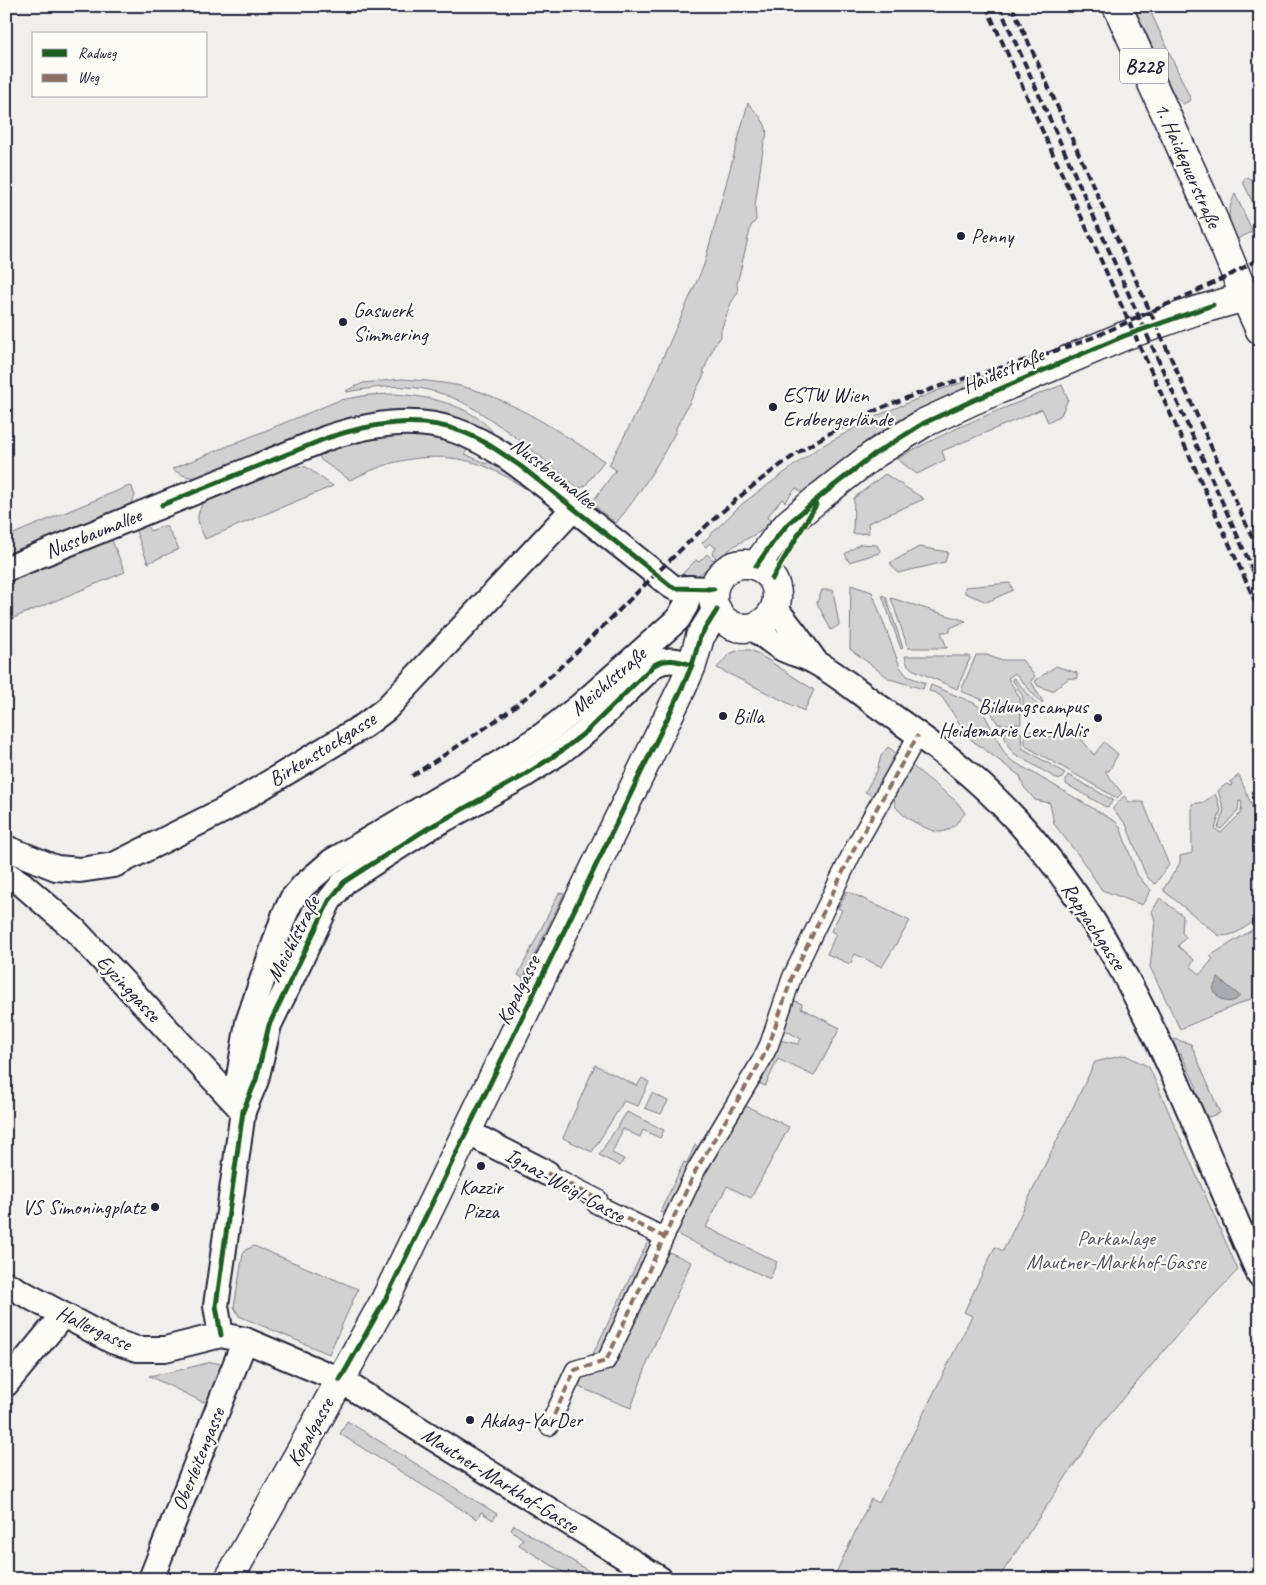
<svg xmlns="http://www.w3.org/2000/svg" width="1266" height="1585" viewBox="0 0 1266 1585" font-family="Caveat,sans-serif">
  <rect width="100%" height="100%" fill="#f0efec"/>
  <filter id="ink" filterUnits="userSpaceOnUse"><feTurbulence type="fractalNoise" baseFrequency=".02" numOctaves="2"/><feDisplacementMap in="SourceGraphic" scale="10" xChannelSelector="R" yChannelSelector="G"/><feConvolveMatrix kernelMatrix="1 2 1 2 8 2 1 2 1" color-interpolation-filters="sRGB"/></filter>
  <g filter="url(#ink)">
    <g fill="#d2d1d1" stroke="#7a7a86">
      <polygon points="1134,6 1148,6 1191,100 1183,104 1174,95"/>
      <path d="M748,103c9,11 25,24 16,39l-9,64 1,14 -5,6 -14,58 1,8 -7,11 -10,27v7l-7,9 -11,26 2,1 -29,55v3c-18,33 -36,63 -60,92l-19,-15 -4,-7 23,-31 -7,-5 39,-74 56,-126z"/>
      <polygon points="1245,178 1251,179 1260,199 1260,218 1243,182"/>
      <path d="M1235,194l17,36v2l-15,7c-9,-19 -11,-25 -2,-45z"/>
      <polygon points="989,374 990,376 995,377 805,495 796,488 785,502 782,499 767,517 770,521 761,531 734,546 699,575 688,577 680,576 696,560 699,562 707,554 713,560 716,557 712,554 716,548 710,543 706,547 702,543 742,504 818,448 881,414 939,390"/>
      <path d="M402,379c26,2 55,4 79,13 45,17 84,43 123,69l-19,25 -5,2 -3,-1c-21,-18 -42,-35 -63,-51 -35,-25 -62,-46 -107,-49 -20,-2 -41,2 -61,5l-1,-1 18,-8z"/>
      <path d="M1062,385l6,14 -7,16 -13,7 -6,-13 -100,42 3,9 -28,14 -20,-15c52,-30 109,-52 165,-74z"/>
      <path d="M394,394c33,2 75,10 98,37l-1,2 -33,-14 -61,-7 -34,4 -25,7 -129,53c-16,3 -23,2 -37,-7l168,-69 29,-5z"/>
      <path d="M395,433l30,1 44,11 -4,9 22,10 5,-7 64,49 -2,2c-19,-13 -38,-27 -59,-37 -31,-17 -73,-17 -106,-7 -13,4 -26,10 -39,16l-29,-20 -2,-5 3,-3 26,-10z"/>
      <path d="M291,465l15,2 27,19 -128,53c-7,-17 -11,-21 -1,-38z"/>
      <polygon points="885,474 924,499 868,523 869,533 853,534 854,498"/>
      <polygon points="129,486 132,487 135,496 132,502 123,510 6,559 6,537"/>
      <polygon points="146,524 150,531 161,527 167,527 179,549 148,563 135,529"/>
      <polygon points="111,538 125,572 6,621 6,582"/>
      <polygon points="860,544 877,545 880,551 879,553 849,562 845,554"/>
      <polygon points="919,547 948,552 945,562 898,573 890,563"/>
      <polygon points="1010,583 1013,590 987,602 965,593 965,587"/>
      <polygon points="851,585 872,592 900,667 907,676 925,683 923,689 890,679 850,649"/>
      <polygon points="822,590 833,590 839,625 831,630 817,603"/>
      <polygon points="882,595 886,597 903,648 901,649"/>
      <polygon points="891,598 966,621 950,628 950,632 941,632 947,648 908,648"/>
      <polygon points="740,650 750,650 757,653 814,690 804,711 717,668 729,654"/>
      <polygon points="976,655 987,655 999,660 1022,660 1035,676 1031,681 1043,702 1041,703 1015,673 1008,678 1020,698 1021,724 998,724 985,701 961,691"/>
      <polygon points="905,656 969,656 970,658 957,689 912,669 907,664"/>
      <polygon points="1056,666 1077,673 1077,679 1069,678 1052,691 1038,686 1035,681"/>
      <polygon points="1014,678 1040,708 1023,715 1023,697 1012,679"/>
      <polygon points="931,685 974,703 981,708 1005,754 1011,760 1116,822 1120,827 1137,874 1144,883 1151,890 1142,905 1102,890 1079,856 1054,824 1050,803 1035,800 1024,787 1020,776 969,738 942,697 936,693 929,691"/>
      <polygon points="1031,731 1041,737 1079,736 1094,755 1104,742 1118,754 1109,771 1105,771 1122,793 1117,798 1027,747 1025,744 1025,732"/>
      <polygon points="1003,732 1021,732 1022,748 1065,773 1062,778 1059,780 1015,754 1009,748"/>
      <polygon points="888,747 896,753 874,796 865,792 877,771 881,756"/>
      <path d="M911,765l45,36 9,12c-7,9 -13,17 -24,19 -10,1 -43,-17 -46,-27 -3,-13 9,-30 16,-40z"/>
      <polygon points="1068,775 1113,800 1109,806 1106,807 1066,784 1066,780"/>
      <path d="M1239,775l21,51v91c-12,8 -27,22 -42,18l-54,-44v-3l16,-25v-7l12,-3v-49l12,-2 11,-8 6,16 -6,19 6,4 20,-20 1,-11 -3,-1 -1,10 -17,18 -3,-1 6,-18 -6,-19 8,-7 5,2 1,-3 -2,-1z"/>
      <polygon points="1124,796 1129,802 1143,802 1169,865 1155,884 1148,878 1145,873 1126,824 1113,810 1113,808"/>
      <polygon points="847,891 910,921 882,967 855,954 850,964 827,954 836,934 831,931 842,910 838,908"/>
      <polygon points="559,893 564,894 523,978 518,975"/>
      <polygon points="1160,898 1183,916 1182,933 1186,937 1178,946 1194,960 1190,966 1200,974 1213,959 1210,956 1260,925 1260,995 1180,1029 1150,967 1155,921 1152,911"/>
      <polygon points="793,1000 802,1004 801,1008 840,1028 814,1076 778,1059 765,1086 759,1083 773,1060 779,1040 798,1044 801,1039 783,1029"/>
      <polygon points="1174,1039 1191,1044 1220,1113 1209,1117 1200,1112 1192,1092 1197,1088 1181,1054 1176,1055 1169,1041"/>
      <polygon points="1125,1055 1149,1067 1238,1270 1190,1320 1100,1426 998,1579 833,1579 871,1499 879,1503 972,1316 964,1312 995,1247 1003,1251 1095,1062"/>
      <polygon points="595,1065 637,1086 642,1078 649,1082 638,1106 624,1101 592,1152 563,1138"/>
      <polygon points="652,1093 668,1101 661,1114 645,1108"/>
      <polygon points="744,1105 789,1127 751,1198 727,1186 706,1227 777,1262 770,1279 674,1233 699,1180"/>
      <polygon points="627,1112 664,1130 660,1138 643,1130 640,1137 623,1129 612,1153 624,1159 620,1166 599,1155"/>
      <polygon points="695,1145 700,1148 668,1209 662,1213 660,1212 684,1162 687,1163"/>
      <polygon points="648,1241 654,1244 604,1357 589,1362"/>
      <polygon points="254,1246 358,1289 329,1354 239,1316 234,1307 243,1254 245,1250"/>
      <polygon points="665,1250 691,1262 653,1348 631,1408 574,1385 578,1373 602,1366"/>
      <polygon points="211,1362 223,1364 208,1400 203,1402 149,1376 176,1371"/>
      <polygon points="347,1421 497,1514 493,1520 481,1512 477,1519 340,1434"/>
      <polygon points="514,1525 602,1579 574,1579 519,1545 523,1539 511,1530"/>
    </g>
    <path fill="#a9a9b0" stroke="#737381" d="M1218,978l22,18c-10,11 -22,5 -27,-8z"/>
    <g fill="none" stroke-linecap="round" stroke-linejoin="round">
      <defs>
        <g id="pedestrian">
          <polyline points="547,1173 598,1199 596,1204 664,1237"/>
          <polyline points="549,1426 575,1370 606,1361 696,1170 761,1061 769,1045 792,977 855,847 918,735"/>
        </g>
        <g id="minor">
          <path d="M6,569l321,-131c110,-36 153,-5 237,63 36,28 72,57 107,85l4,2 39,1"/>
          <polyline points="775,608 794,632 815,661"/>
          <path d="M752,627c10,7 20,16 31,22 10,5 22,7 32,13 22,12 42,29 63,44 31,22 63,44 92,69 150,129 212,326 290,501"/>
          <polyline points="6,848 56,868 80,870 114,865 224,810 365,725 386,709 574,508"/>
          <polyline points="6,874 22,884 75,930 243,1111"/>
          <polyline points="243,1110 239,1077 248,1022 284,916 292,899 304,885 332,861 503,761 543,735 580,706 678,619 686,605 690,588"/>
          <polyline points="467,1132 547,1173"/>
          <polyline points="6,1284 112,1341 137,1349 165,1349 221,1335 245,1340 340,1380 660,1579"/>
          <path d="M221,1335l-5,-29 27,-195 13,-31 13,-55 60,-124 15,-19 20,-13 61,-39 98,-54 37,-24 27,-21 67,-66c13,-8 25,-4 38,0"/>
          <polyline points="6,1384 63,1315"/>
          <polyline points="151,1579 245,1340"/>
        </g>
        <g id="tertiary">
          <circle cx="745" cy="596" r="32"/>
          <polyline points="756,566 776,538 789,523 822,495 873,455 924,423 974,400 1124,336 1195,311 1245,297"/>
          <polyline points="229,1579 385,1300 682,688 692,665 700,637 717,610"/>
        </g>
        <polyline id="secondary" points="1245,297 1260,330"/>
        <polyline id="primary" points="1117,6 1212,216 1245,297"/>
      </defs>
      <use href="#pedestrian" stroke="#22223b" stroke-width="21"/>
      <use href="#minor" stroke="#22223b" stroke-width="28"/>
      <use href="#tertiary" stroke="#22223b" stroke-width="31"/>
      <use href="#secondary" stroke="#22223b" stroke-width="31"/>
      <use href="#primary" stroke="#22223b" stroke-width="31"/>
      <use href="#pedestrian" stroke="#fdfcf7" stroke-width="18"/>
      <use href="#minor" stroke="#fdfcf7" stroke-width="24"/>
      <use href="#tertiary" stroke="#fdfcf7" stroke-width="28"/>
      <use href="#secondary" stroke="#fdfcf7" stroke-width="28"/>
      <use href="#primary" stroke="#fdfcf7" stroke-width="28"/>
      <g stroke="#22223b" stroke-width="4" stroke-dasharray="8 4" stroke-linecap="butt">
        <polyline points="986,6 1260,612"/>
        <polyline points="999,6 1260,586"/>
        <polyline points="1012,6 1260,555"/>
        <path d="M412,776c42,-28 86,-54 124,-87 96,-84 178,-188 289,-253 78,-46 167,-63 251,-92 24,-9 47,-20 70,-30 39,-18 78,-34 114,-56"/>
      </g>
      <g stroke="#8d6e63" stroke-width="4" stroke-dasharray="8 4" stroke-linecap="butt">
        <polyline points="547,1173 598,1199 596,1204 664,1237"/>
        <polyline points="549,1426 575,1370 606,1361 696,1170 761,1061 769,1045 792,977 855,847 918,735"/>
      </g>
      <defs>
        <g id="cycleway">
          <path d="M162,505l165,-67c43,-14 89,-23 133,-7 23,8 43,23 63,37l148,118 4,2 39,1"/>
          <polyline points="756,566 776,538 789,523 822,495 873,455 924,423 974,400 1124,336 1213,305"/>
          <polyline points="772,579 816,505"/>
          <path d="M221,1335l-5,-29 27,-195 13,-31 13,-55 60,-124 15,-19 20,-13 61,-39 98,-54 37,-24 27,-21 67,-66c13,-8 25,-4 38,0"/>
          <polyline points="340,1380 385,1300 682,688 692,665 700,637 717,610"/>
        </g>
      </defs>
      <use href="#cycleway" stroke="#fdfcf7" stroke-width="8"/>
      <use href="#cycleway" stroke="#1b5e20" stroke-width="5"/>
    </g>
  </g>
  <g fill="#22223b" stroke="#fdfcf7" stroke-width="2">
    <circle cx="961" cy="236" r="5"/>
    <circle cx="343" cy="322" r="5"/>
    <circle cx="773" cy="407" r="5"/>
    <circle cx="723" cy="716" r="5"/>
    <circle cx="1098" cy="718" r="5"/>
    <circle cx="481" cy="1166" r="5"/>
    <circle cx="155" cy="1207" r="5"/>
    <circle cx="470" cy="1420" r="5"/>
  </g>
  <g text-anchor="middle" dominant-baseline="central" stroke-width="4.5" stroke-linejoin="round" paint-order="stroke">
    <rect fill="#fdfcf7" stroke="#646373" stroke-width="1" x="1120" y="48.5" width="48" height="35" rx="4"/>
    <g font-size="20" font-weight="bold" fill="#22223b">
      <text x="1144" y="66">B228</text>
    </g>
    <g font-size="21" fill="#22223b" stroke="#fdfcf7">
      <text transform="translate(1188 165) rotate(66)">1. Haidequerstraße</text>
      <text transform="translate(1003 370) rotate(-23)">Haidestraße</text>
      <text transform="translate(554 473) rotate(38)">Nussbaumallee</text>
      <text transform="translate(93 533) rotate(-22)">Nussbaumallee</text>
      <text transform="translate(608 681) rotate(-41)">Meichlstraße</text>
      <text transform="translate(322 749) rotate(-32)">Birkenstockgasse</text>
      <text transform="translate(1094 926) rotate(57)">Rappachgasse</text>
      <text transform="translate(293 939) rotate(-63)">Meichlstraße</text>
      <text transform="translate(129 988) rotate(47)">Eyzinggasse</text>
      <text transform="translate(518 990) rotate(-64)">Kopalgasse</text>
      <text transform="translate(565 1185) rotate(29)">Ignaz-Weigl-Gasse</text>
      <text transform="translate(94 1328) rotate(25)">Hallergasse</text>
      <text transform="translate(310 1432) rotate(-61)">Kopalgasse</text>
      <text transform="translate(198 1459) rotate(-68)">Oberleitengasse</text>
      <text transform="translate(500 1480) rotate(32)">Mautner-Markhof-Gasse</text>
    </g>
    <g font-size="21" fill="#22223b" stroke="#fdfcf7" text-anchor="start">
      <text x="971" y="236">Penny</text>
      <text x="353" y="310">Gaswerk<tspan x="353" dy="24">Simmering</tspan></text>
      <text x="783" y="395">ESTW Wien<tspan x="783" dy="24">Erdbergerlände</tspan></text>
      <text x="1088" y="706" text-anchor="end">Bildungscampus<tspan x="1088" dy="24">Heidemarie Lex-Nalis</tspan></text>
      <text x="733" y="716">Billa</text>
      <text x="481" y="1187" text-anchor="middle">Kazzir<tspan x="481" dy="24">Pizza</tspan></text>
      <text x="145" y="1207" text-anchor="end">VS Simoningplatz</text>
      <text x="480" y="1420">Akdag-YarDer</text>
    </g>
    <g font-size="21" fill="#575768" stroke="#fdfcf7">
      <text x="1116" y="1238">Parkanlage<tspan x="1116" dy="24">Mautner-Markhof-Gasse</tspan></text>
    </g>
  </g>
  <rect width="1266" height="1585" fill="none" stroke="#fdfcf7" stroke-width="25"/>
  <rect x="12" y="12" width="1241" height="1560" fill="none" stroke="#22223b" stroke-width="2" filter="url(#ink)"/>
  <rect x="32" y="32" width="175" height="65" fill="#fdfcf7" stroke="#a5a5ac"/>
  <rect x="42" y="49" width="25" height="8" fill="#1b5e20" stroke="#a5a5ac"/>
  <text x="78" y="58" font-size="15" fill="#22223b">Radweg</text>
  <rect x="42" y="74" width="25" height="8" fill="#8d6e63" stroke="#a5a5ac"/>
  <text x="78" y="82" font-size="15" fill="#22223b">Weg</text>
</svg>
